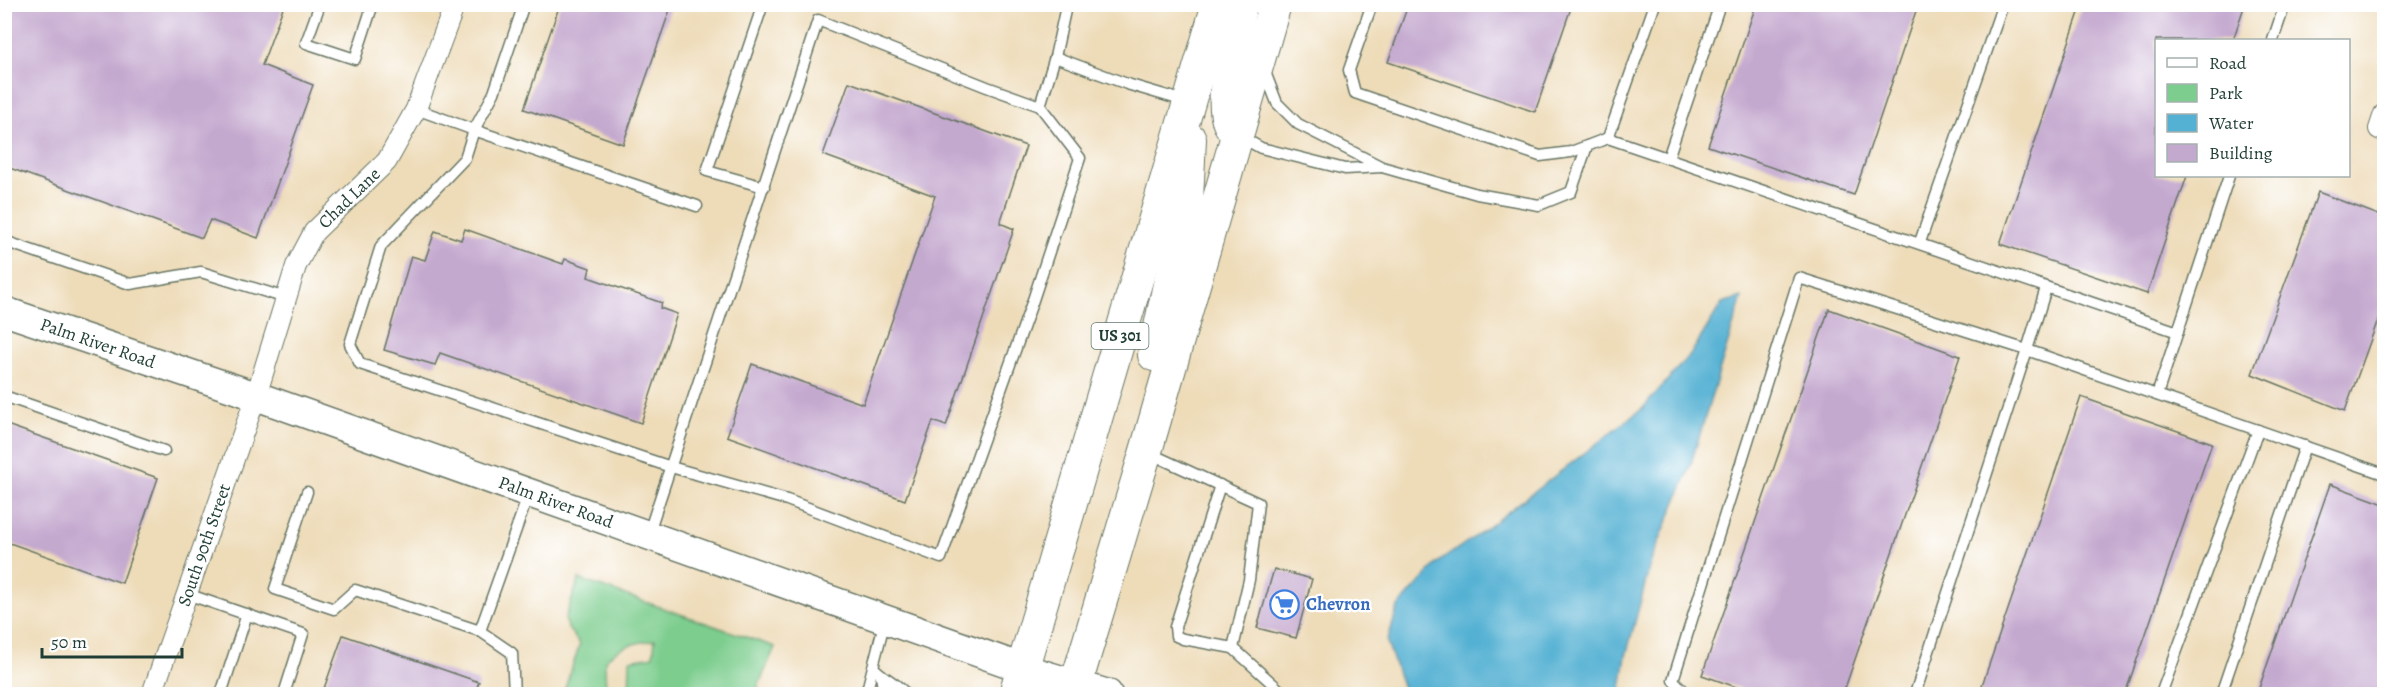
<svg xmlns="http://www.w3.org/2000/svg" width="2389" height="699" viewBox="0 0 2389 699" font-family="Alegreya,serif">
  <rect width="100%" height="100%" fill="#fff"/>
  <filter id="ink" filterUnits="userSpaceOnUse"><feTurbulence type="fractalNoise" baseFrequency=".0167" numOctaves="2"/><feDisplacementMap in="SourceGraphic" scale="12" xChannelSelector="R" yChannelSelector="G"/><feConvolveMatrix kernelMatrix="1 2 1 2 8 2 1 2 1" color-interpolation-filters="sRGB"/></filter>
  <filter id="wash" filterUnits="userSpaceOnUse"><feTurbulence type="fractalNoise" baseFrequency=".008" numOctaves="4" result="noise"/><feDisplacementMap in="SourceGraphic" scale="24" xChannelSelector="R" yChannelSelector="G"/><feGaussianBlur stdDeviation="1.35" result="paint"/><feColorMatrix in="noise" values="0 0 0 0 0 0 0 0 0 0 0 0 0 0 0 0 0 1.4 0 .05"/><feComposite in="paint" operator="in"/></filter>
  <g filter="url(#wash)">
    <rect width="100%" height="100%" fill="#eedcb9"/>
    <path fill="#7dcd8e" stroke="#4e8561" stroke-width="1.5" d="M579,579l196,68 -20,47h-126l1,-34 23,-4 2,-16c-20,3 -36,5 -50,21l1,33h-43l17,-50 -11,-14 -4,-11z"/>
    <polygon fill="#55b1d3" stroke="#3a7784" stroke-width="1.5" points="1742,297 1688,473 1652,558 1626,656 1621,689 1625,694 1405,694 1387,642 1398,607 1437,563 1484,530 1643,408 1692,352 1722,303"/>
    <g id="blocks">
      <g fill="#c4a9cf">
        <polygon points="560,4 672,4 623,144 524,109"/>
        <polygon points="2082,4 2245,4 2233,40 2156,40 2156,176 2187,176 2147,294 2000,244"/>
        <polygon points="4,5 284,5 262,65 313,85 258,238 210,220 202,238 4,166"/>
        <polygon points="1408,5 1572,5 1535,112 1388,62"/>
        <polygon points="1756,5 1918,5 1854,195 1708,146"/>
        <polygon points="849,82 1026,146 1000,223 1014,229 946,426 933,421 905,500 727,436 752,364 863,404 935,196 823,155"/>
        <polygon points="2318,192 2384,217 2384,303 2345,411 2252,374"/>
        <polygon points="465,229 563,264 565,259 590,268 588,277 662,303 660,308 677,314 641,423 440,353 435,365 384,350 411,256 425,260 435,231 461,240"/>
        <polygon points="1829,309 1960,356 1843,694 1756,694 1702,675"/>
        <polygon points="2081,397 2212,443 2125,694 1979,694"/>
        <polygon points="4,424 158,478 122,583 4,541"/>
        <polygon points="2330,484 2384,504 2384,694 2257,694"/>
        <polygon points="1274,569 1312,579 1296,638 1257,628"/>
        <polygon points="343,635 479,682 474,694 322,694"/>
      </g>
    </g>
  </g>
  <g filter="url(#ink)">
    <use href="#blocks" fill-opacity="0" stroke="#677563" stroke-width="1.5"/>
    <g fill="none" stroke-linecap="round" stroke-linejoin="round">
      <defs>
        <g id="lane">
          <polyline points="320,4 306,43 355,59 373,4"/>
          <polyline points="524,4 494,93 474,130 697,206"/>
          <polyline points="763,4 707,171 764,187"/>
          <polyline points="1372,4 1349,70 1355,93 1540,156 1571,152 1608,138"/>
          <polyline points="1655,4 1608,138 2178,332"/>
          <polyline points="2273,40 2285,4"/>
          <polyline points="1055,57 1066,6 1070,4"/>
          <polyline points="1265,72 1277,103 1298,124 1382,167 1477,194 1539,205 1571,192 1587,146"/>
          <polyline points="416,109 474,130 465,158 381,246 350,344 360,364 671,467 787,500 941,558 1033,300 1080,158 1040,106"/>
          <polyline points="1241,137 1261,148 1345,169 1382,167"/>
          <polyline points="1668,158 1720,4"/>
          <polyline points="4,241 130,284 201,272 286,298"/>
          <polyline points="1920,242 2003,4"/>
          <polyline points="2046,288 2027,350 2384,474"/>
          <polyline points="2157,395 2229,176"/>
          <polyline points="4,396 164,451"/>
          <polyline points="1149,453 1258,503 1249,580 1233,648 1284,694"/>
          <polyline points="1220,485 1175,627 1176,636 1183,639 1233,648"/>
          <polyline points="307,492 275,589 334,609 355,590 480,631"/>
          <polyline points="648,535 818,20 987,87 1040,106 1055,57 1127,84 1188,102"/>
          <polyline points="187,594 303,634 284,694"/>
          <path d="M873,667c10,11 24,16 33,27"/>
          <polyline points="221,694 247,614"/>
          <polyline points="514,694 512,653 480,631 529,493"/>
          <polyline points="866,694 885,620"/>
          <polyline points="884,694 881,676 894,694"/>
          <polyline points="1687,694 1673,680 1799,278 2027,350 1915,694"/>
          <polyline points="2161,694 2258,430"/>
          <polyline points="2221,694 2305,446"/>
        </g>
        <g id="street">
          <polyline points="2384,114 2379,129 2384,131"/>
          <polyline points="152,694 256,396 296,266 314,232 387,161 416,109 455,4"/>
        </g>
        <polyline id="secondary" points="4,311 256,396 1022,668 1108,694"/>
        <g id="primary">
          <path d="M1237,135c-3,-4 -6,-8 -8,-12 -11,-23 7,-92 12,-119"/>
          <polyline points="1154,355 1187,200 1190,139"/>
          <polyline points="1015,694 1218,4"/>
          <polyline points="1073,694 1146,451 1275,4"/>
        </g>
      </defs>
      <use href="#lane" stroke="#677563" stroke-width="13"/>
      <use href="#street" stroke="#677563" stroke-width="22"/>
      <use href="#secondary" stroke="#677563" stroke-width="31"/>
      <use href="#primary" stroke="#677563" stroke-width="34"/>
      <use href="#lane" stroke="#fff" stroke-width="10"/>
      <use href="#street" stroke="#fff" stroke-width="20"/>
      <use href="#secondary" stroke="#fff" stroke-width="28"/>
      <use href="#primary" stroke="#fff" stroke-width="32"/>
    </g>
  </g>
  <defs>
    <symbol id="supermarket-ring" viewBox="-11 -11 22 22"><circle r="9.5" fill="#fff" stroke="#3f7fe0" stroke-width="1.5"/><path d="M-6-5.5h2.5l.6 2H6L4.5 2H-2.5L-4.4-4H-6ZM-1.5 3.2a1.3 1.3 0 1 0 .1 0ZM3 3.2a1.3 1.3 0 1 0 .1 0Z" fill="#3f7fe0"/></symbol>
  </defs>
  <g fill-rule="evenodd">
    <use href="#supermarket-ring" x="1268" y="588" width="33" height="33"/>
  </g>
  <g text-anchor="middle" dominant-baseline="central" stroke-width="4.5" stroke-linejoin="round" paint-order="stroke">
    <rect fill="#fff" stroke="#627771" stroke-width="1.5" x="1091.5" y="323" width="57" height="26" rx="4.5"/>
    <g font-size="16" font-weight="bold" fill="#1f3d34">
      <text x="1120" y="336">US 301</text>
    </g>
    <g font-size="18" fill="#1f3d34" stroke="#fff">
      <text transform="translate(349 198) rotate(-44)">Chad Lane</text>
      <text transform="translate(98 343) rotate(19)">Palm River Road</text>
      <text transform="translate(556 502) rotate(20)">Palm River Road</text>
      <text transform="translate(204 545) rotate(-71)">South 90th Street</text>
    </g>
    <g font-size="18" font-weight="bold" fill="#366cbe" stroke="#fff" text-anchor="start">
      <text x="1306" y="604">Chevron</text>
    </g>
  </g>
  <rect width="2389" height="699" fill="none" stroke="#fff" stroke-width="24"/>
  <rect x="2155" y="39" width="195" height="138" fill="#ffffff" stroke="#a5b1ae" stroke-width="1.5"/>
  <rect x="2167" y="58" width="30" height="9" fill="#ffffff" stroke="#a5b1ae" stroke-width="1.5"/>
  <text x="2209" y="69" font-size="18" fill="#1f3d34">Road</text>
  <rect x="2167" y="84" width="30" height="18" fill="#7dcd8e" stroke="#a5b1ae" stroke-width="1.5"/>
  <text x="2209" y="99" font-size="18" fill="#1f3d34">Park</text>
  <rect x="2167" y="114" width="30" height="18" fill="#55b1d3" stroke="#a5b1ae" stroke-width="1.5"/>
  <text x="2209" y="129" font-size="18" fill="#1f3d34">Water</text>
  <rect x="2167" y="144" width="30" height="18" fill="#c4a9cf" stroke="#a5b1ae" stroke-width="1.5"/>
  <text x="2209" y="159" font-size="18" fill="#1f3d34">Building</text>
  <path d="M42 648v9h140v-9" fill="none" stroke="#1f3d34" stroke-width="3"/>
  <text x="51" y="648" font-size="18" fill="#1f3d34" stroke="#ffffff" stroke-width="4.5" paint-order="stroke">50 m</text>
</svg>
